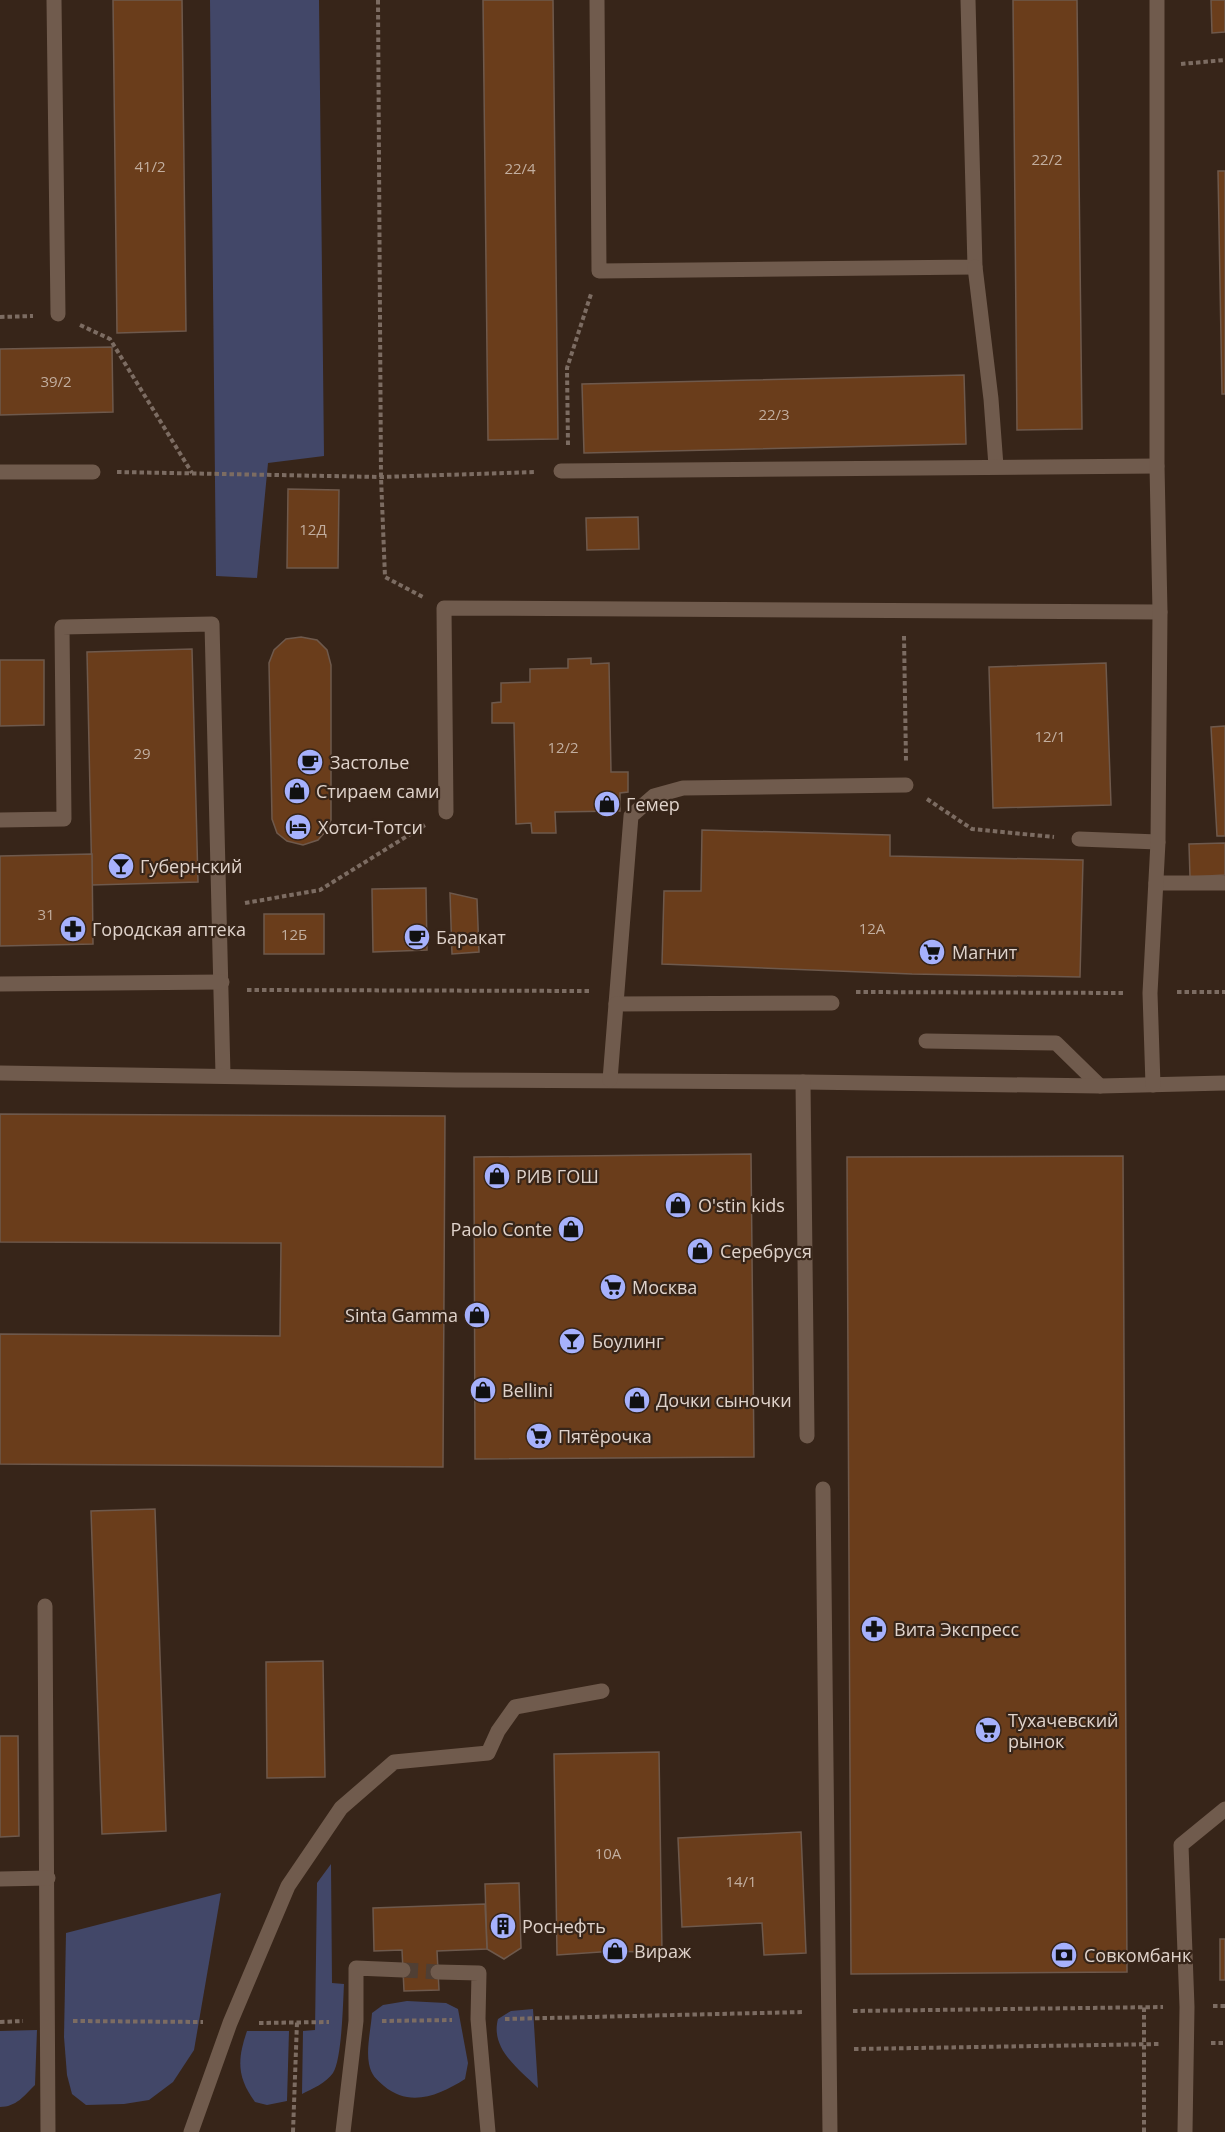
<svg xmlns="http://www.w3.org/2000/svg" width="1225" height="2132" viewBox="0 0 1225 2132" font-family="'Open Sans',sans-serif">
  <rect width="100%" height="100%" fill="#372519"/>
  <g fill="#424768">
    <polygon points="210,0 319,0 324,456 268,463 257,578 216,576"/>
    <path d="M331,1864l1,119 12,1c-1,18 -2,75 -11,89 -7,10 -21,16 -31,21l1,-63 12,-1 2,-147z"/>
    <polygon points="221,1893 194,2050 173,2082 149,2100 124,2104 86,2105 72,2094 67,2075 64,2037 66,1933"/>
    <path d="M407,2001l39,2 12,6 10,54 -3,16c-25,16 -55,29 -81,7 -7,-6 -13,-11 -15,-22 -3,-16 2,-35 3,-51l11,-8z"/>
    <path d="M533,2009l5,79c-19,-19 -48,-39 -40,-69l13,-8z"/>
    <path d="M37,2030l-2,55c-11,11 -19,22 -35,22v-76z"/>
    <path d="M247,2031h42l-2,70 -20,4 -12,-3c-18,-25 -18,-42 -8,-71z"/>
  </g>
  <g fill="#6a3d1b" stroke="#6e594c" stroke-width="1.5">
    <polygon points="113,0 182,0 186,331 117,333"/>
    <polygon points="483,0 553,0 558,439 488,440"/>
    <polygon points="1013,0 1077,0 1082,429 1017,430"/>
    <polygon points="1211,0 1225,0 1225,32 1212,33"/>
    <polygon points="1218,171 1225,171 1225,394 1222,394"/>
    <polygon points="112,347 113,412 0,415 0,349"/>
    <polygon points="964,375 966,444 584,453 582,384"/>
    <polygon points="288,489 339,490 338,568 287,568"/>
    <polygon points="638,517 639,549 587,550 586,518"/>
    <polygon points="301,637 317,640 327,650 331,665 331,820 325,832 318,840 303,845 287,841 277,833 272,819 269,663 274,650 286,639"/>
    <polygon points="192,649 198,882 92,885 87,652"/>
    <polygon points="591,658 591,664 609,663 611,772 628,772 628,792 620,793 620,811 555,812 556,833 532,833 531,823 516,824 514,723 492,723 492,703 501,702 501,683 530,682 530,669 568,668 568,659"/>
    <polygon points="0,660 44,660 44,725 0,726"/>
    <polygon points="1106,663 1111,805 993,808 989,667"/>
    <polygon points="1225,726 1225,836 1217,836 1211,727"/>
    <polygon points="702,830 890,835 890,856 1083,860 1080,977 912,974 662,964 664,891 701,891"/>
    <polygon points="1225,843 1225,875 1190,877 1189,844"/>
    <polygon points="92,854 93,944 0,946 0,856"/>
    <polygon points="426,888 427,950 373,952 372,889"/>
    <polygon points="450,893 477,899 479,952 452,954"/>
    <rect x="264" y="914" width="60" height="40"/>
    <polygon points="0,1114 445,1116 443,1467 0,1464 0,1334 280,1336 281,1243 0,1242"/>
    <polygon points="751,1154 754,1457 475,1459 474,1157"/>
    <polygon points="1123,1156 1127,1972 851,1974 847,1157"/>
    <polygon points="155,1509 166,1831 102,1834 91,1511"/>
    <polygon points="323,1661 325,1777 267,1778 266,1662"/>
    <polygon points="0,1736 18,1736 19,1836 0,1837"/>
    <polygon points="659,1752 662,1953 615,1951 557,1955 554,1754"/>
    <polygon points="801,1832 806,1953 764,1955 762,1923 682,1927 678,1838"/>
    <polygon points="519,1883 521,1948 504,1959 487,1949 485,1884"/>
    <polygon points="485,1904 487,1949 437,1951 439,1990 404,1991 402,1950 374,1951 373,1908"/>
    <rect x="1220" y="1939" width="5" height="41"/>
  </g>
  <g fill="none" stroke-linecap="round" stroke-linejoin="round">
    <polyline stroke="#503f34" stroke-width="15" stroke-dasharray="15 8" stroke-linecap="butt" points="403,1970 438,1972"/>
    <g stroke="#7c6c62" stroke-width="4" stroke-dasharray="4.5 3" stroke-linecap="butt">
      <polyline points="378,0 381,477 385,577 423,597"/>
      <polyline points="1181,64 1225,60"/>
      <polyline points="0,317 33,316"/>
      <polyline points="80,325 110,339 192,473"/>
      <polyline points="568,445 567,368 591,294"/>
      <polyline points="117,472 381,477 536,472"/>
      <polyline points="904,636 906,761"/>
      <polyline points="927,799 972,829 1054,837"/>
      <polyline points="245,903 320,890 425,825"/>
      <polyline points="247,990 590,991"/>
      <polyline points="856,992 1124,993"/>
      <polyline points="1177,992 1225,992"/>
      <polyline points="1213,2006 1225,2006"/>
      <polyline points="853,2011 1163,2007"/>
      <polyline points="505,2019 803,2012"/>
      <polyline points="73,2021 203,2022"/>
      <polyline points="382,2021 452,2020"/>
      <polyline points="0,2022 23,2021"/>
      <polyline points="259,2023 329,2022"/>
      <polyline points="1211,2043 1225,2043"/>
      <polyline points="854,2049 1161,2044"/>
      <polyline points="293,2132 297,2022"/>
      <polyline points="1144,2132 1144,2007"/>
    </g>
    <g stroke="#705b4d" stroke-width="15">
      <polyline points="54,0 58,314"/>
      <polyline points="597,0 599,271 975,267 968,0"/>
      <polyline points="975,267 991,399 996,466"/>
      <polyline points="561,471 1157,466"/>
      <polyline points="0,472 93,472"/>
      <polyline points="446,812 444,608 1160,612"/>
      <polyline points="0,820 64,819 62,627 212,624 223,1075"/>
      <polyline points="1079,839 1158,842"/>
      <polyline points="1156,883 1225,883"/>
      <polyline points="0,984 222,982"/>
      <polyline points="616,1004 631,816 654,796 683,788 906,785"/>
      <polyline points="926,1041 1056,1043 1100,1086"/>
      <polyline points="0,1073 456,1080 803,1082 1100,1086 1225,1083"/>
      <polyline points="610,1080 616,1004 832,1003"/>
      <polyline points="803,1082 807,1436"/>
      <polyline points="1153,1085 1150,993 1158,842 1160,612 1157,466 1157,0"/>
      <polyline points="823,1489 830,2132"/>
      <polyline points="45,1606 48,2132"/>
      <polyline points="0,1879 48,1878"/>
      <polyline points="438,1972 479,1973 478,2019 488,2132"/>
      <polyline points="191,2132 230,2023 288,1886 341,1808 394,1762 488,1753 498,1731 515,1707 602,1691"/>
      <polyline points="343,2132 356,2021 356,1968 403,1970"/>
      <polyline points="1185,2132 1187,2007 1181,1845 1225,1809"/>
    </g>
  </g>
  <defs>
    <symbol id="cafe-disc" viewBox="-11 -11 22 22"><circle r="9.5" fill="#a6b1fc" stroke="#372519"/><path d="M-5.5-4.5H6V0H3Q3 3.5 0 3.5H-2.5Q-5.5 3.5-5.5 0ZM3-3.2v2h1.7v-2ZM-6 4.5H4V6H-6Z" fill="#111"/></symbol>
    <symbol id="shop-disc" viewBox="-11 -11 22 22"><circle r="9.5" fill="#a6b1fc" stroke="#372519"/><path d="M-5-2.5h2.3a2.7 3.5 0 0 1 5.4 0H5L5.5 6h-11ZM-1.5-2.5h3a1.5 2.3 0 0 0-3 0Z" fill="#111"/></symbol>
    <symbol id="hotel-disc" viewBox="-11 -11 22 22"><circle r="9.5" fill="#a6b1fc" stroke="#372519"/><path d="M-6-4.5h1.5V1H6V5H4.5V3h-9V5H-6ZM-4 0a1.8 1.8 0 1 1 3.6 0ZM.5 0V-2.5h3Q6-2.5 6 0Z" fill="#111"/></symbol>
    <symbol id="bar-disc" viewBox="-11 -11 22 22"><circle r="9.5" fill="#a6b1fc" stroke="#372519"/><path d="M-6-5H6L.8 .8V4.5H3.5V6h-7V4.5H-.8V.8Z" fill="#111"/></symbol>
    <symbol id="pharmacy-disc" viewBox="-11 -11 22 22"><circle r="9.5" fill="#a6b1fc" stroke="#372519"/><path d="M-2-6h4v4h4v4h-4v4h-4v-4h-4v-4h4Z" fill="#111"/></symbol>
    <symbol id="supermarket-disc" viewBox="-11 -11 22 22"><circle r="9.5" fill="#a6b1fc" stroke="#372519"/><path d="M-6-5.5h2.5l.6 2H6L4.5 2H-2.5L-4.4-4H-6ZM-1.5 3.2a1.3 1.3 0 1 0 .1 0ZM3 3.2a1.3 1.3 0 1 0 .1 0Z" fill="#111"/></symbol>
    <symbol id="building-disc" viewBox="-11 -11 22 22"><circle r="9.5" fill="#a6b1fc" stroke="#372519"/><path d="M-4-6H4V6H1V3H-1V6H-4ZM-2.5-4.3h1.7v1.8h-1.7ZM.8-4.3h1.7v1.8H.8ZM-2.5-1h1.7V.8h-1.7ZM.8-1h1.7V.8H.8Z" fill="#111"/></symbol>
    <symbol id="bank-disc" viewBox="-11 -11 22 22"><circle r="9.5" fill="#a6b1fc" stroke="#372519"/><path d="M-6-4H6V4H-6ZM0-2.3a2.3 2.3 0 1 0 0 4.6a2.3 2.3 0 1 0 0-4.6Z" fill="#111"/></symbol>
  </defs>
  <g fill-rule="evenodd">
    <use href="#cafe-disc" x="295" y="747" width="30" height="30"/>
    <use href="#shop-disc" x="282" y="776" width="30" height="30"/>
    <use href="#shop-disc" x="592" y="789" width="30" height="30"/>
    <use href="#hotel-disc" x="283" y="812" width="30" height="30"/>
    <use href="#bar-disc" x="106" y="851" width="30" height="30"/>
    <use href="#pharmacy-disc" x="58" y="914" width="30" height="30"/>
    <use href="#cafe-disc" x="402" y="922" width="30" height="30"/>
    <use href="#supermarket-disc" x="917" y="937" width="30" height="30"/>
    <use href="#shop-disc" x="482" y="1161" width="30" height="30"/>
    <use href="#shop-disc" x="663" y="1190" width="30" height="30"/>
    <use href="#shop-disc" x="556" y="1214" width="30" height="30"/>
    <use href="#shop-disc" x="685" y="1236" width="30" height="30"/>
    <use href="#supermarket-disc" x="598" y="1272" width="30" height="30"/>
    <use href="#shop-disc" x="462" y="1300" width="30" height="30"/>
    <use href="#bar-disc" x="557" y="1326" width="30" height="30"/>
    <use href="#shop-disc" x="468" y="1375" width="30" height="30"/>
    <use href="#shop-disc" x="622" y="1385" width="30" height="30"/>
    <use href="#supermarket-disc" x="524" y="1421" width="30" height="30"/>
    <use href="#pharmacy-disc" x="859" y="1614" width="30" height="30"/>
    <use href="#supermarket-disc" x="973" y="1715" width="30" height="30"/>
    <use href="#building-disc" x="488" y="1911" width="30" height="30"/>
    <use href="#shop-disc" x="600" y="1936" width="30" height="30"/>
    <use href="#bank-disc" x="1049" y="1940" width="30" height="30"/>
  </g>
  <g text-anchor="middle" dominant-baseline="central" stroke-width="4.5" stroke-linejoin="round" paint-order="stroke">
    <g font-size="15" fill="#c2ae9f">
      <text x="1047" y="159">22/2</text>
      <text x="150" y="166">41/2</text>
      <text x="520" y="168">22/4</text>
      <text x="56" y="381">39/2</text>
      <text x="774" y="414">22/3</text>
      <text x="313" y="529">12Д</text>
      <text x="1050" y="736">12/1</text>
      <text x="563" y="747">12/2</text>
      <text x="142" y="753">29</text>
      <text x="46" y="914">31</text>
      <text x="872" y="928">12А</text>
      <text x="294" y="934">12Б</text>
      <text x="608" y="1853">10А</text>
      <text x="741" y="1881">14/1</text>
    </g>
    <g font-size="18" fill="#e0d3cb" stroke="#372519" text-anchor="start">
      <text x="330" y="762">Застолье</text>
      <text x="316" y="791">Стираем сами</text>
      <text x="626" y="804">Гемер</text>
      <text x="318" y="827">Хотси-Тотси</text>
      <text x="140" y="866">Губернский</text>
      <text x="92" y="929">Городская аптека</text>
      <text x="436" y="937">Баракат</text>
      <text x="952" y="952">Магнит</text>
      <text x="516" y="1176">РИВ ГОШ</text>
      <text x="698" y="1205">O'stin kids</text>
      <text x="552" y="1229" text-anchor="end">Paolo Conte</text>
      <text x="720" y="1251">Серебруся</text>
      <text x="632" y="1287">Москва</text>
      <text x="458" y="1315" text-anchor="end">Sinta Gamma</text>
      <text x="592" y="1341">Боулинг</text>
      <text x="502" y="1390">Bellini</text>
      <text x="656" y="1400">Дочки сыночки</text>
      <text x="558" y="1436">Пятёрочка</text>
      <text x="894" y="1629">Вита Экспресс</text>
      <text x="1008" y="1720">Тухачевский<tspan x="1008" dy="21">рынок</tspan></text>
      <text x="522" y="1926">Роснефть</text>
      <text x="634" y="1951">Вираж</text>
      <text x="1084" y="1955">Совкомбанк</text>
    </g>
  </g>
</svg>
